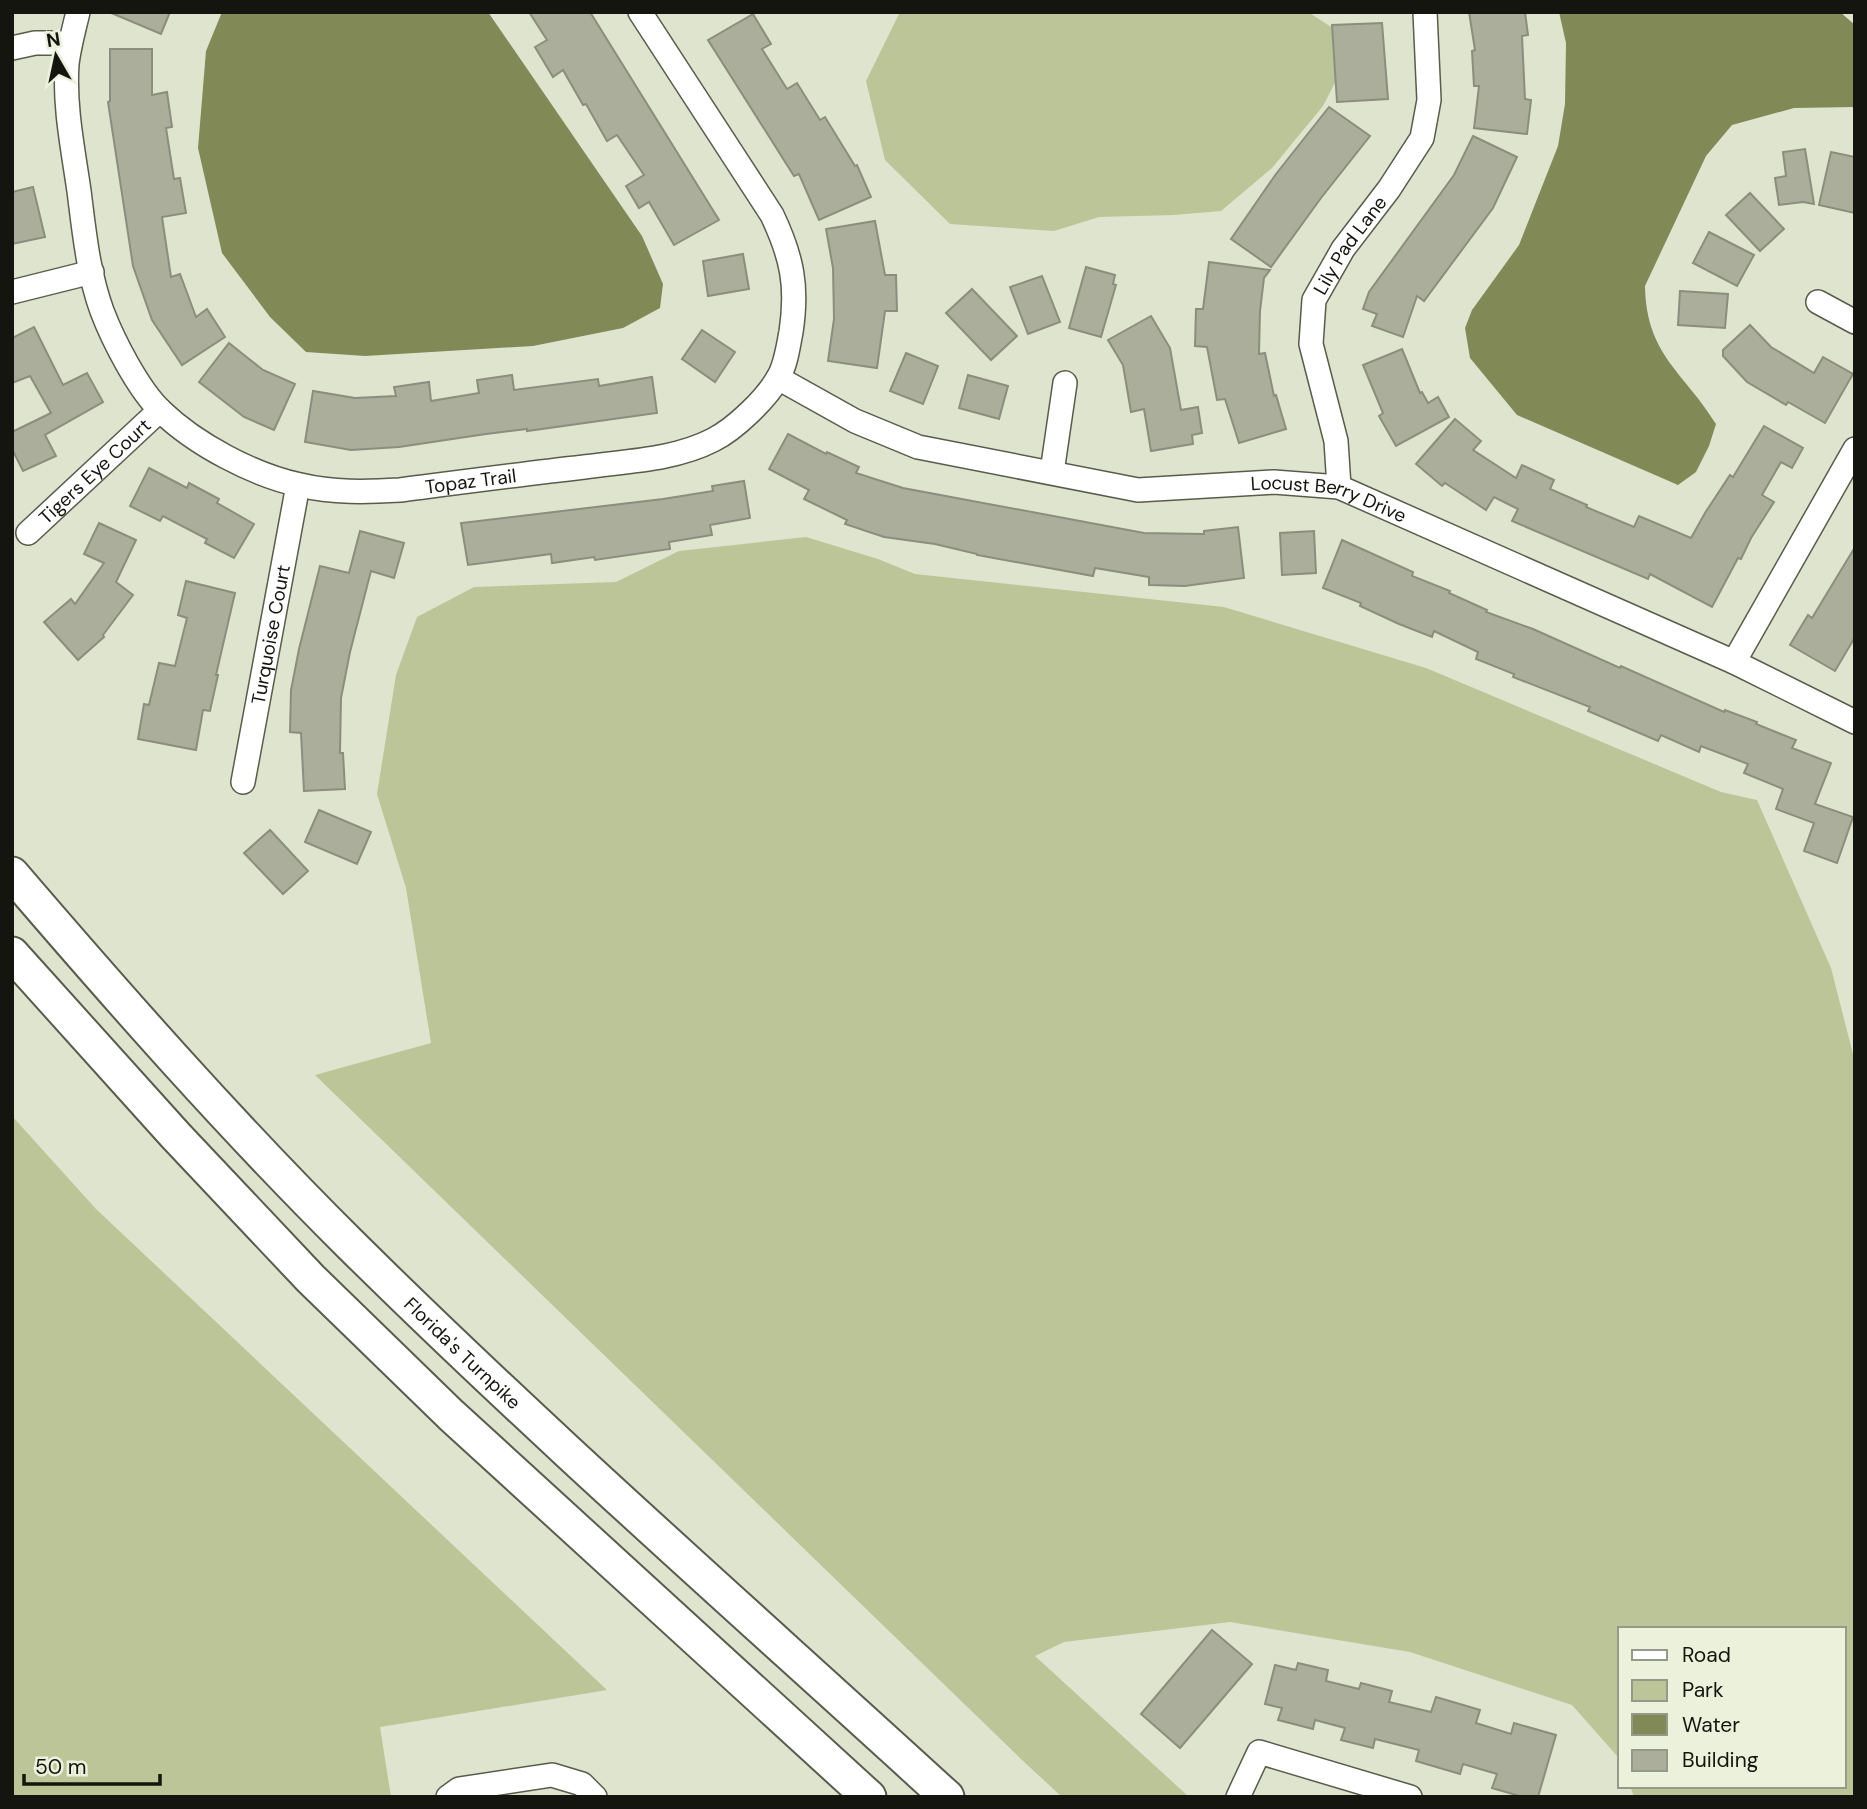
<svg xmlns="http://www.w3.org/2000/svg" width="1867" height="1809" viewBox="0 0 1867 1809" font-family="'DM Sans',sans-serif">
  <rect width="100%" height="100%" fill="#dfe4cf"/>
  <g fill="#bcc597">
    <polygon points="900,12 1308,12 1339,32 1344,65 1323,106 1272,168 1221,211 1174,215 1099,217 1054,231 950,224 885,160 866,81"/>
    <polygon points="806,537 878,559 915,574 1224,607 1426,668 1721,792 1757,800 1831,968 1855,1062 1855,1797 1634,1797 1630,1786 1844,1786 1844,1629 1620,1629 1620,1762 1618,1757 1572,1705 1410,1652 1230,1622 1064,1642 1035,1656 1189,1797 1062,1797 1022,1760 315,1075 431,1043 406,888 377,794 396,675 417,617 474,587 616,582 679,551"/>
    <polygon points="12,1116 96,1209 607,1690 380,1727 391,1797 12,1797"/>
  </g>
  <g fill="#818957">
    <polygon points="222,12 488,12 642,236 663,284 660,308 623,328 533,346 365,356 306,352 270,317 222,253 198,148 206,51"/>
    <path d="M1559,12h281l15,13v82l-61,1 -62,17 -26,31 -61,130c1,69 39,86 71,138l-7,22 -13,26 -18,13 -161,-70 -47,-57 -5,-30 7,-18 47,-65 39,-99 7,-42 1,-61z"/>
  </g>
  <g fill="#aaae9a" stroke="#8b8e7c" stroke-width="2">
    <polygon points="109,12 170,12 161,34"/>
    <polygon points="529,12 590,12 719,220 674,245 649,202 639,208 626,186 644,175 617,135 607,141 586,104 583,105 563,70 553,77 535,47 547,40"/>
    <polygon points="1469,12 1525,12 1528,35 1522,36 1525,99 1531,100 1527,134 1474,128 1479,86 1474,86 1472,51 1475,50"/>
    <polygon points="753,14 771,44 762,49 787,89 797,83 820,120 825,117 855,166 857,165 871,197 819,220 799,174 794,176 708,40"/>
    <polygon points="1382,23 1388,99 1337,102 1332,25"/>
    <polygon points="110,49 152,49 152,95 167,92 172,127 166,128 174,179 180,178 186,213 162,217 171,277 180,274 196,317 207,309 225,337 182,365 152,320 133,266 108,102 110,101"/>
    <polygon points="1329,107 1370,136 1321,198 1271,267 1231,239 1276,174"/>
    <polygon points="1473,136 1517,157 1493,208 1424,301 1417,296 1403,337 1372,326 1377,314 1363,309 1369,292 1454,175"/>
    <polygon points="1805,149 1814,204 1803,202 1779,205 1775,178 1786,176 1783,152"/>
    <polygon points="1831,152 1855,157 1855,213 1819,205"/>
    <polygon points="33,187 45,237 12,244 12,192"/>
    <polygon points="1750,193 1784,229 1760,251 1726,215"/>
    <polygon points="875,221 885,275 896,275 897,311 885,311 877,368 828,361 834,319 833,268 826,229"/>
    <polygon points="1709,232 1754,255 1737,286 1693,263"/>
    <polygon points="743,254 749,289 708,296 703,261"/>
    <polygon points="1209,262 1270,270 1264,278 1260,311 1259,354 1265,353 1274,396 1276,395 1286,429 1239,443 1225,399 1217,400 1207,347 1195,346 1196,309 1203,309"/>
    <polygon points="1086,267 1115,275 1113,284 1116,285 1101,337 1069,328"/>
    <polygon points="1042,276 1060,322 1028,334 1010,287"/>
    <polygon points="972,289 1017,336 991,360 946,313"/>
    <polygon points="1680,291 1728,294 1725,328 1678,325"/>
    <polygon points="1151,316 1170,348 1181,410 1198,407 1202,433 1192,435 1193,444 1151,451 1144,409 1131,412 1123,365 1108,340"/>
    <polygon points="1750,325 1771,347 1814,373 1823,357 1853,374 1825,423 1788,402 1786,405 1747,382 1723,356 1723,350"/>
    <polygon points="34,327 63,385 87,373 103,402 45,435 56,456 23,471 12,449 12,432 51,413 30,376 12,383 12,338"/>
    <polygon points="702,330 735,352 715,382 682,359"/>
    <polygon points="229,343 263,370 295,384 274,430 244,417 199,382"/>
    <polygon points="1402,349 1420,393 1422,392 1428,403 1438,397 1449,417 1396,446 1379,416 1383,413 1363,365"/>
    <polygon points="906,353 938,366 923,404 890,391"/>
    <polygon points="512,375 514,390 598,379 599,386 652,377 657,413 527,431 527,429 486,434 399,447 351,450 305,442 313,391 355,398 396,396 394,387 429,382 431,401 479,393 477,380"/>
    <polygon points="968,375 1008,386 999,419 959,408"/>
    <polygon points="1455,419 1481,441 1473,450 1516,478 1522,465 1554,480 1550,489 1587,505 1586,507 1634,527 1639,516 1691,538 1705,513 1730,475 1733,477 1764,426 1803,448 1792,468 1781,462 1762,495 1774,502 1751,538 1741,559 1738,558 1712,607 1650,574 1648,579 1512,521 1518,509 1494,497 1486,510 1445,483 1442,486 1416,464"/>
    <polygon points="788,434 826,454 827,452 859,467 856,473 903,488 1144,533 1204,534 1204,531 1238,527 1244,578 1185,586 1149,585 1149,577 1095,568 1093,576 977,555 977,554 935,544 884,537 845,524 847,520 804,499 809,490 769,469"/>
    <polygon points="149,468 187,488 189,483 219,499 217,503 254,524 234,558 205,543 207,539 163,516 160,521 130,506"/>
    <polygon points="744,481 750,518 710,525 712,535 669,542 670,549 595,560 594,557 552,563 551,554 468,565 461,523 663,499 713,491 712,486"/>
    <polygon points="99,523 136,540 116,582 133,595 103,635 104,637 78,660 44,622 71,599 75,604 104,563 84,554"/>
    <polygon points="360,531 404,543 394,578 371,571 350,652 341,698 340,753 343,753 345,789 304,791 301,733 290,732 291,690 299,649 320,566 349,573"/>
    <polygon points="1314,531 1316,573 1282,575 1280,533"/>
    <polygon points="1342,540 1413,572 1412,576 1450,591 1449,593 1487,610 1486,612 1533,629 1620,668 1621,666 1724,712 1725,710 1757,722 1756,724 1796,740 1792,748 1831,763 1815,804 1853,817 1837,863 1804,851 1814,823 1776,809 1783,789 1744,773 1748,764 1701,746 1699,752 1661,735 1658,741 1588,711 1590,707 1513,677 1514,674 1476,659 1478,652 1434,631 1432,637 1399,624 1360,606 1361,603 1323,588"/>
    <polygon points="1855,547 1855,637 1835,671 1790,645 1808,615 1812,618"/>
    <polygon points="186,581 235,593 216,675 218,675 210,711 203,710 196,750 138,739 144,704 149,705 159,663 175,666 187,618 178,615"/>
    <polygon points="319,810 371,832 357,864 305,842"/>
    <polygon points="270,830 308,871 283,894 244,853"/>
    <polygon points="1212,1630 1252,1664 1180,1748 1141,1714"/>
    <polygon points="1298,1663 1328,1670 1326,1681 1359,1689 1361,1683 1392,1691 1389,1702 1431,1712 1436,1697 1480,1710 1476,1723 1511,1734 1514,1723 1556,1735 1538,1797 1523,1797 1492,1788 1497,1774 1463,1764 1460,1774 1416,1761 1419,1750 1375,1739 1373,1748 1341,1740 1345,1728 1315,1720 1313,1729 1278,1720 1282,1708 1265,1704 1275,1665 1296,1670"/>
  </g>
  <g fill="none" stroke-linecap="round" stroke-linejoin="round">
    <defs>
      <g id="minor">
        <path id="s1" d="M78,12c-4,17 -9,35 -11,52 -3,42 6,85 12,127 5,39 9,82 23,120 11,29 36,78 59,100 34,33 92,64 139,74 33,8 67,7 100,5 62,-8 123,-16 184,-23 43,-6 90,-7 129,-27 22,-11 53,-41 65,-62 8,-13 10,-31 13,-46 7,-46 1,-75 -19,-117l-132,-203"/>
        <polyline points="12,48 35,43 70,43"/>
        <polyline points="12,292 92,272"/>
        <polyline points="1818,302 1855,322"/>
        <path id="s2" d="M778,378l77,43 63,26 220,43 136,-8 65,5 395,175 121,60"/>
        <polyline points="1052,472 1065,383"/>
        <path id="s3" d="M1339,487l-3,-46 -25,-97 3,-44 29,-51 46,-60 33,-51 7,-38 -4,-88"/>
        <path id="s4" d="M28,533l132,-123"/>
        <polyline points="1734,662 1855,449"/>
        <path id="s5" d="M243,782l55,-297"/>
        <polyline points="448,1797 459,1789 552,1775 582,1784 595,1797"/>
        <polyline points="1238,1797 1259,1752 1410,1797"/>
      </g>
      <g id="highway">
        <path id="s6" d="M12,874c109,127 220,253 339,371 192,190 396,369 596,552"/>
        <polyline points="12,954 176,1136 311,1279 451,1415 869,1797"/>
      </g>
    </defs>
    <use href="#minor" stroke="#585c4a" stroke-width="26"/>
    <use href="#highway" stroke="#585c4a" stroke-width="37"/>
    <use href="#minor" stroke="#fff" stroke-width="23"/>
    <use href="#highway" stroke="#fff" stroke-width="33"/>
  </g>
  <g text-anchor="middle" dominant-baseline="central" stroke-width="6" stroke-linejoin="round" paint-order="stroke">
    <g font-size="19" fill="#13150e" stroke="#ecf1dc">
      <text stroke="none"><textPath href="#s3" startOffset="256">Lily Pad Lane</textPath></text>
      <text stroke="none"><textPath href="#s4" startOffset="91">Tigers Eye Court</textPath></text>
      <text stroke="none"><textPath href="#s1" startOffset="751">Topaz Trail</textPath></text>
      <text stroke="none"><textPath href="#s2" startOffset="574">Locust Berry Drive</textPath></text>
      <text stroke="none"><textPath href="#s5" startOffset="150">Turquoise Court</textPath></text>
      <text stroke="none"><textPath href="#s6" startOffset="658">Florida's Turnpike</textPath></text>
    </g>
  </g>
  <rect width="1867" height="1809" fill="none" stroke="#13150e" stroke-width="28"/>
  <rect x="1618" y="1627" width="228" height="161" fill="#ecf1dc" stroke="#95998a" stroke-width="2"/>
  <rect x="1632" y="1650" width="35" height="10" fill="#ffffff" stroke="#95998a" stroke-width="2"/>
  <text x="1682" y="1662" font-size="21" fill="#13150e">Road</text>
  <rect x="1632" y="1680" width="35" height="21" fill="#bcc597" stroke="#95998a" stroke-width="2"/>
  <text x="1682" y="1697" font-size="21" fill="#13150e">Park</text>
  <rect x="1632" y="1714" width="35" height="21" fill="#818957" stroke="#95998a" stroke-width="2"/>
  <text x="1682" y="1732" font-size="21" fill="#13150e">Water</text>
  <rect x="1632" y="1750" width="35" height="21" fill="#aaae9a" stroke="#95998a" stroke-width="2"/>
  <text x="1682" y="1767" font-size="21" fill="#13150e">Building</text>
  <g transform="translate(56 56) rotate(351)" stroke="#ecf1dc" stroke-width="5" paint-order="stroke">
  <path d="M0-5L12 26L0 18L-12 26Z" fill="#13150e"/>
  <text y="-10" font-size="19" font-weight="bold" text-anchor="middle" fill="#13150e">N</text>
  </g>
  <path d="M24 1774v10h136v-10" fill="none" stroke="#13150e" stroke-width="3.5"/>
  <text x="35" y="1774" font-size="21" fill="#13150e" stroke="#ecf1dc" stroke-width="5" paint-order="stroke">50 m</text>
</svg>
